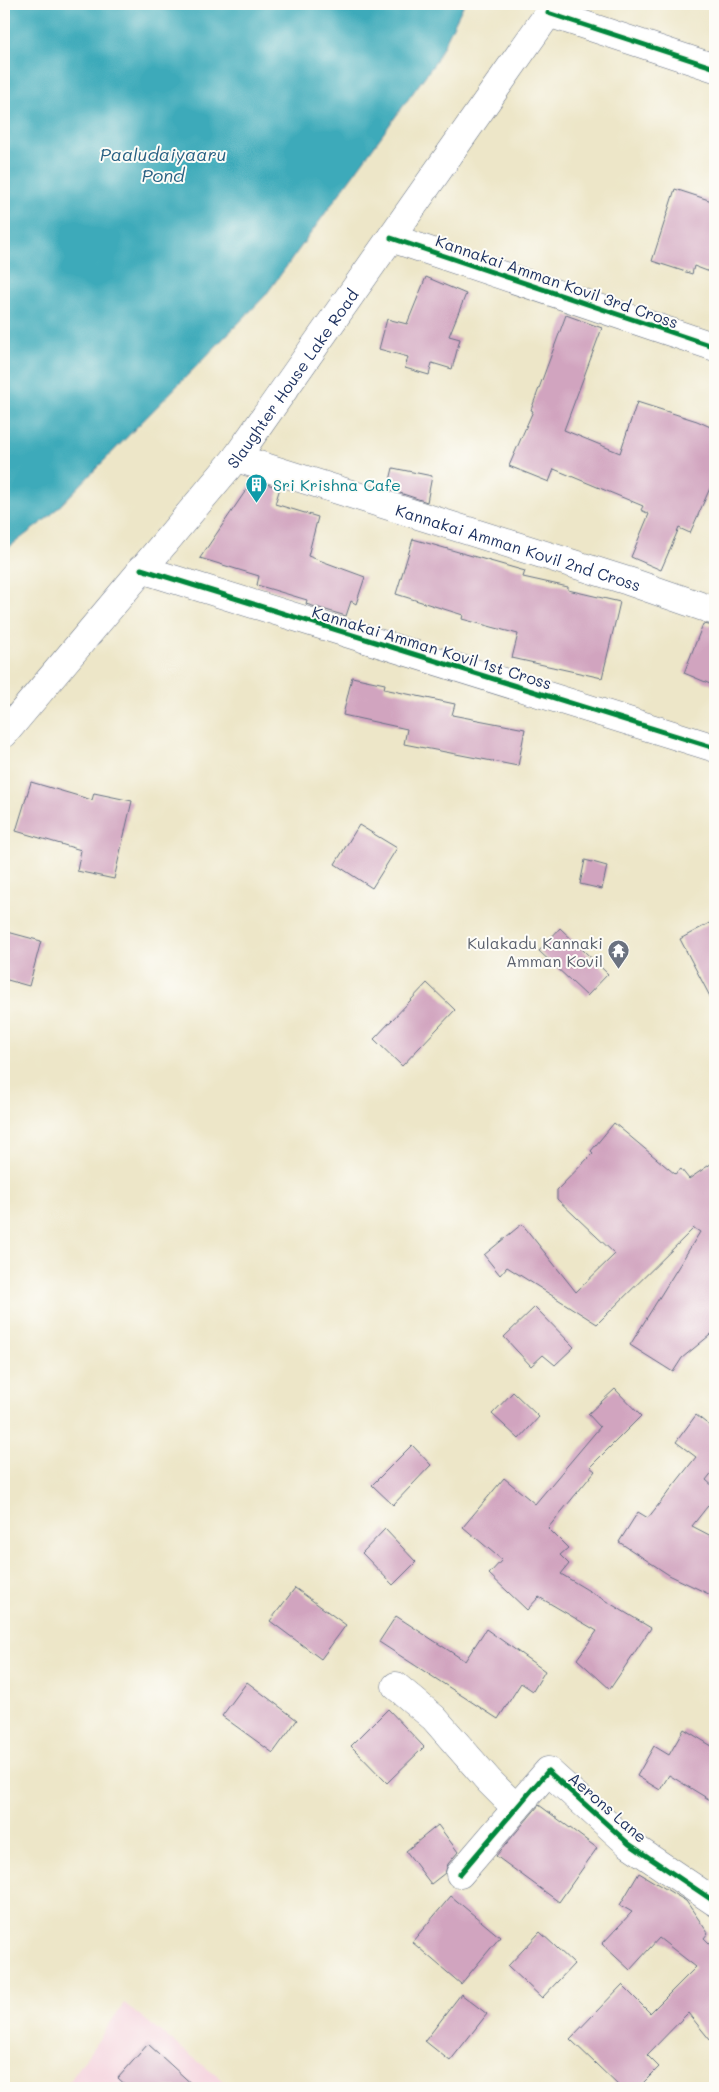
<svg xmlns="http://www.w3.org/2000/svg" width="719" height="2092" viewBox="0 0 719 2092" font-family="Mali,sans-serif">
  <rect width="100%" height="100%" fill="#fdfcf7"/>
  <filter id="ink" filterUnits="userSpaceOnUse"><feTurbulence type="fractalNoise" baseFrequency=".02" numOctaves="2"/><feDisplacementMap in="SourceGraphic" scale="10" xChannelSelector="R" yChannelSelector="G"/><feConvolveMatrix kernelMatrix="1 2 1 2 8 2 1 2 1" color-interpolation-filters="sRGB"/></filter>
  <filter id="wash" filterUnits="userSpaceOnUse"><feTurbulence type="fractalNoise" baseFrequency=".0096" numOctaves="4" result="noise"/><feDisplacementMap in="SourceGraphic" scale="20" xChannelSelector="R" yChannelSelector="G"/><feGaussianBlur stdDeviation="1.12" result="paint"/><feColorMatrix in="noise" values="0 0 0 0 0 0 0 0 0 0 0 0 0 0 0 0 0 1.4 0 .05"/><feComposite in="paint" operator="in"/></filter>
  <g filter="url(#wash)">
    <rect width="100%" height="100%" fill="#ede6c8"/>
    <polygon fill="#f4cfdc" points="124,2003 232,2088 65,2088"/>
    <polygon fill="#3caaba" stroke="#2c6c8c" points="4,4 464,4 436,61 265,296 50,516 4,551"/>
    <g id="blocks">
      <g fill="#d1a4bf">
        <polygon points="675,189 715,202 715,274 694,266 692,274 652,261"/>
        <polygon points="426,277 466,294 449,336 460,339 452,369 432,363 429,375 405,368 408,357 379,349 387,319 407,324"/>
        <polygon points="566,315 602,328 564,430 620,453 637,402 697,421 715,429 715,477 690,533 679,528 661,570 631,557 649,514 641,510 643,506 554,469 549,482 509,466 533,411 531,410"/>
        <polygon points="393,468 432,476 427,502 388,489"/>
        <polygon points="253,480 280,488 275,504 318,517 308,556 365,577 356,604 351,601 346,616 306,604 307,600 257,585 259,576 200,558"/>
        <polygon points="413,539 525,571 523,577 568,587 568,590 620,602 602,678 512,658 518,634 462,619 463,615 396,594"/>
        <polygon points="703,624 715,626 715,686 684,673"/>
        <polygon points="352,677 385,684 384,689 455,704 452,715 525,729 518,766 404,744 407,729 343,715"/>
        <polygon points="31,782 92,800 94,793 132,801 114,879 77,871 81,850 16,831"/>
        <polygon points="359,825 397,848 372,888 335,864"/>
        <polygon points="585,860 607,866 602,889 580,884"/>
        <polygon points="715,920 715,1006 680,939"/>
        <polygon points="560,928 608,974 587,996 539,951"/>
        <polygon points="4,931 41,941 29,986 4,979"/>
        <polygon points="427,983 455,1010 402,1066 374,1039"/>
        <polygon points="614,1123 675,1174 681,1169 689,1179 715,1161 715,1331 682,1358 673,1372 630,1345 700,1232 694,1228 597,1324 507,1267 500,1275 484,1255 522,1224 576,1292 615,1254 557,1199 557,1190 593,1153 591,1151"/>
        <polygon points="535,1307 574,1347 555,1365 543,1355 531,1366 504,1337"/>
        <polygon points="615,1389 641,1416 590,1467 595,1471 548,1528 568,1548 560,1555 569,1564 561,1574 651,1628 610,1689 577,1659 597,1631 539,1597 527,1610 489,1574 502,1560 463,1527 504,1478 535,1504 600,1427 588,1414"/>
        <polygon points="513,1392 539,1417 519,1439 492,1414"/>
        <polygon points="696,1415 715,1430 715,1473 713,1471 706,1480 715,1488 715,1497 692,1526 715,1538 715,1597 669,1575 619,1542 638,1512 648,1518 696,1457 676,1442"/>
        <polygon points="412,1445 431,1465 393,1505 372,1485"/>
        <polygon points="385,1529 416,1562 393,1585 362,1553"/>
        <polygon points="295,1588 346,1625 321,1659 270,1621"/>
        <polygon points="396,1616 465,1661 486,1629 545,1671 533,1691 521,1683 498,1719 379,1642"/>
        <polygon points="247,1682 297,1720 273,1753 222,1716"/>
        <polygon points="388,1709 424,1747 387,1783 351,1746"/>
        <polygon points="684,1729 715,1748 715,1803 669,1775 660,1790 637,1776 654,1746 669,1755"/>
        <polygon points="539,1805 597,1848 559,1902 496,1856"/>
        <polygon points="438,1825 458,1852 448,1864 445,1873 431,1884 406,1851"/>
        <polygon points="639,1873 686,1901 708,1933 704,1938 714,1948 715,1947 715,2046 688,2013 647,2055 659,2067 638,2088 621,2088 570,2039 622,1985 650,2013 696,1967 659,1938 630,1970 602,1944 632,1912 620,1905"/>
        <polygon points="451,1896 500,1937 461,1984 412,1942"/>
        <polygon points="540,1932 574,1964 542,1998 508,1966"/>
        <polygon points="461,1994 487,2014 450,2061 425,2041"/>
        <polygon points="148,2044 196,2088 129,2088 118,2078"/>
      </g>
    </g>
  </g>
  <g filter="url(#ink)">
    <use href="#blocks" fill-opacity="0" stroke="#646f83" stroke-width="1"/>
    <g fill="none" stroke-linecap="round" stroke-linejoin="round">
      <defs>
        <g id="minor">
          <polyline points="548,13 715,68"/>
          <polyline points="391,238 715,347"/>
          <path id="s1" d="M236,458l392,123 87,30"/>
          <polyline points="141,569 715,748"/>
          <polyline points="396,1686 434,1718 489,1781 516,1808"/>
          <polyline points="460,1874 548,1771 629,1844 715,1902"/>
        </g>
        <g id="secondary">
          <path id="s2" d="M4,734l232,-276 319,-454"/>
        </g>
      </defs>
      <use href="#minor" stroke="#646f83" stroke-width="29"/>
      <use href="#secondary" stroke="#646f83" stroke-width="29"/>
      <use href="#minor" stroke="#fff" stroke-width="28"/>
      <use href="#secondary" stroke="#fff" stroke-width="28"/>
      <defs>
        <g id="cycleway">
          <polyline points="548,13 715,68"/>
          <polyline points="391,238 715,347"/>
          <polyline points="141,569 715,748"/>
          <polyline points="460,1874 548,1771 629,1844 715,1902"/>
        </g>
      </defs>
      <use href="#cycleway" stroke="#fdfcf7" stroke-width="8"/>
      <use href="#cycleway" stroke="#00873e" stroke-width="5"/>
    </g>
  </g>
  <defs>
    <symbol id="building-pin" viewBox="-11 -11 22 30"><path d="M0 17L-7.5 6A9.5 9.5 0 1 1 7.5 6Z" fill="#0f9aa8" stroke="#fdfcf7"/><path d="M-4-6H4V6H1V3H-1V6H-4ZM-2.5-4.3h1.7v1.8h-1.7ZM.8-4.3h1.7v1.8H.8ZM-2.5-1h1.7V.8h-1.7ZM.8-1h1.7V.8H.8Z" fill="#fff"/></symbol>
    <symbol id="temple-pin" viewBox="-11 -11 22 30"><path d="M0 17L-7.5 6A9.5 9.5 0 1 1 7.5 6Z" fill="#6b7280" stroke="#fdfcf7"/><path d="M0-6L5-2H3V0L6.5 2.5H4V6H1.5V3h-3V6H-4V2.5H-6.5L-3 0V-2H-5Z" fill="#fff"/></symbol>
  </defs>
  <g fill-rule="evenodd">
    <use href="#building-pin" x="244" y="472" width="25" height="34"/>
    <use href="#temple-pin" x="606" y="938" width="25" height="34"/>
  </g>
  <g text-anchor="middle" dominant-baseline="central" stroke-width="4" stroke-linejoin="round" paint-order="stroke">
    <g font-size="16" fill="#1b2f5e" stroke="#fdfcf7">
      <text transform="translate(557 281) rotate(19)">Kannakai Amman Kovil 3rd Cross</text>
      <text stroke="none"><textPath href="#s2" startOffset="458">Slaughter House Lake Road</textPath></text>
      <text stroke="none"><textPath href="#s1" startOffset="296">Kannakai Amman Kovil 2nd Cross</textPath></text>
      <text transform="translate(432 647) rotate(17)">Kannakai Amman Kovil 1st Cross</text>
      <text transform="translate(608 1807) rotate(41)">Aerons Lane</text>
    </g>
    <g font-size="16" fill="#0d838f" stroke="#fdfcf7" text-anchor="start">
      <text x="273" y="484">Sri Krishna Cafe</text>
    </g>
    <g font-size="16" fill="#5b616d" stroke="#fdfcf7" text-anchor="end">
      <text x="603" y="942">Kulakadu Kannaki<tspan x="603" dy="18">Amman Kovil</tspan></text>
    </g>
    <g font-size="18" font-style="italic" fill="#286083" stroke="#fdfcf7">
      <text x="163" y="154">Paaludaiyaaru<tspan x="163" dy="21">Pond</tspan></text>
    </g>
  </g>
  <rect width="719" height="2092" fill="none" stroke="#fdfcf7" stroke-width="20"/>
</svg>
